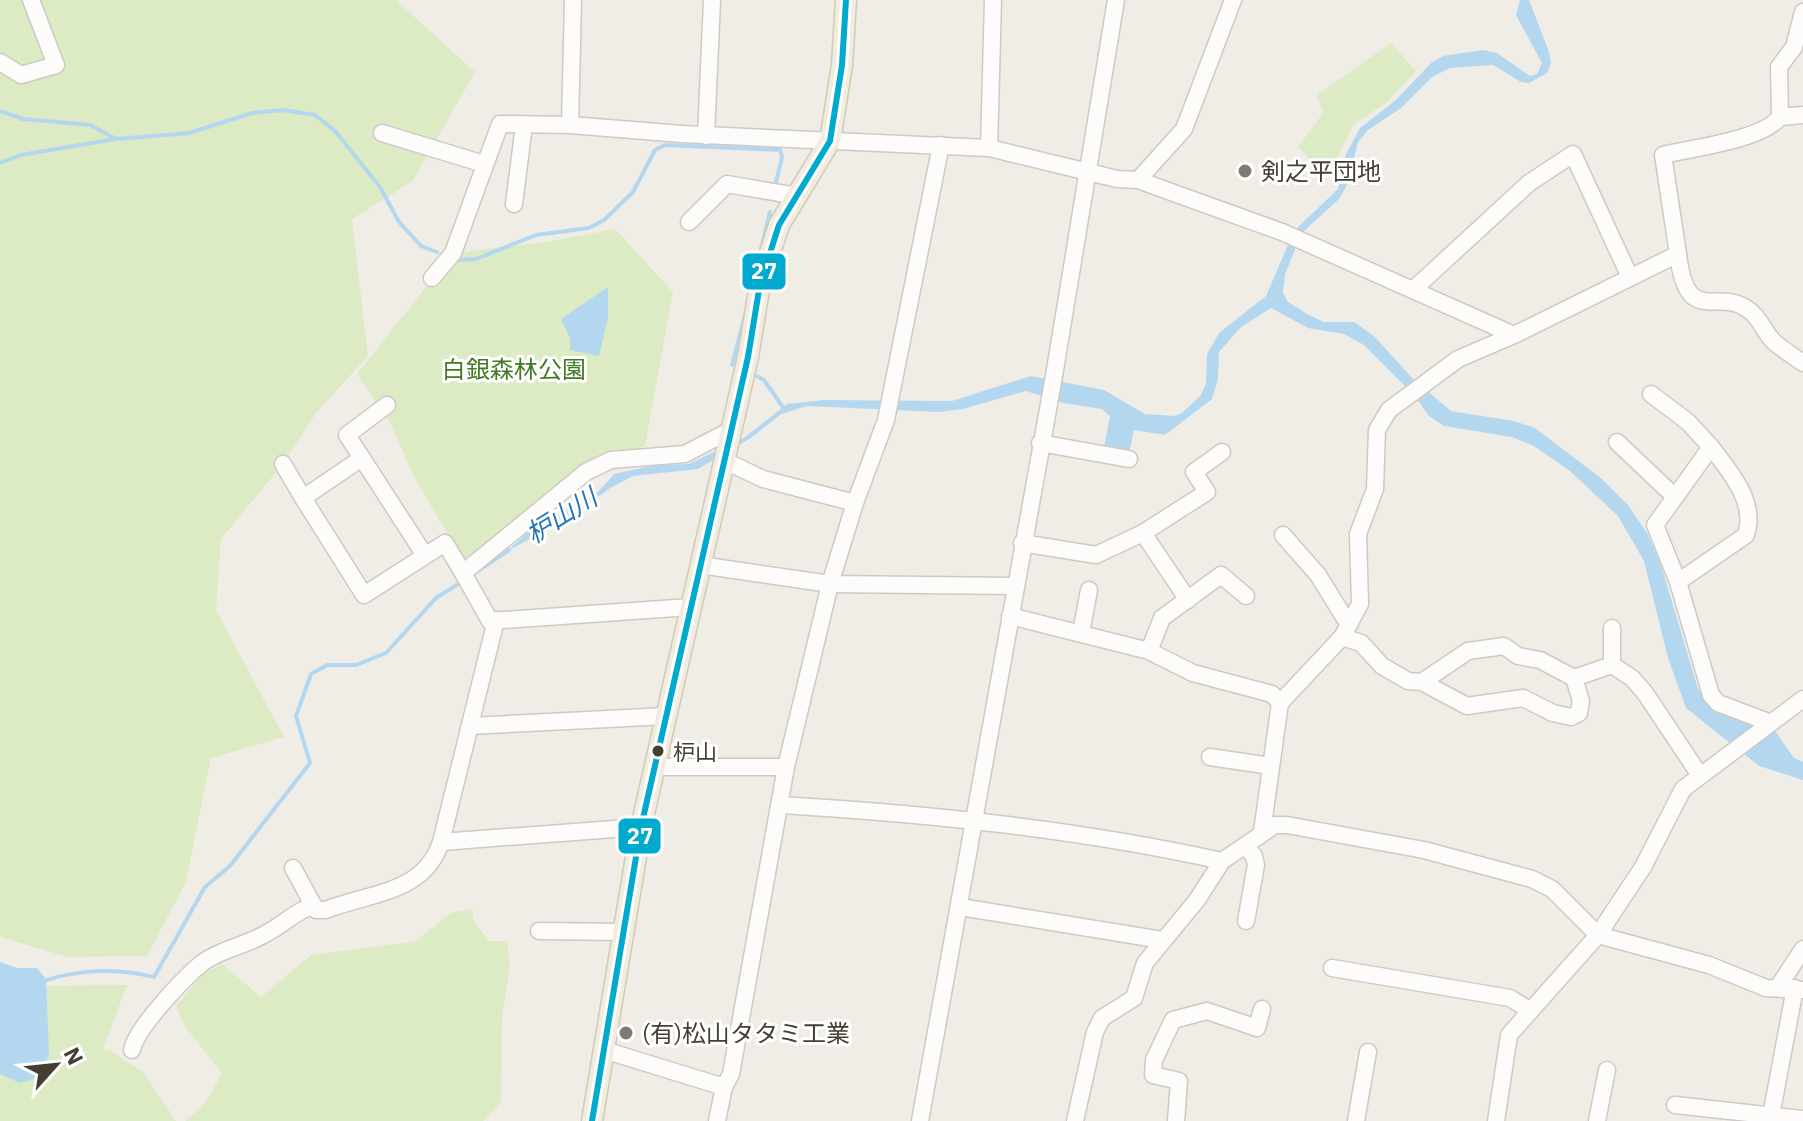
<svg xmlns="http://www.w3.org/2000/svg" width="1803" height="1121" viewBox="0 0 1803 1121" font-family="'IBM Plex Sans','Noto Sans JP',sans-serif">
  <rect width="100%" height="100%" fill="#f0ede6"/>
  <g fill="#dcebc4">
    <polygon points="0,0 396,0 475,72 413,181 352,219 368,356 316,413 283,464 221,539 216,610 284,737 211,758 186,882 147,956 67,957 0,937"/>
    <polygon points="1391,43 1416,71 1386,103 1353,125 1329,177 1298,147 1323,113 1317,95"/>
    <polygon points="615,229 673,292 645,446 590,461 464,563 412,473 392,426 357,374 453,253 546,242"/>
    <polygon points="472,909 474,922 489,941 507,941 510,965 502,1017 501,1102 483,1121 185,1121 203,1106 222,1074 185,1026 176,1006 203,974 222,964 261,997 311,955 414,942 451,913"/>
    <polygon points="127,985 103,1050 108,1049 143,1072 176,1121 0,1121 0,986"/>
  </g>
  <g fill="#b4d7f0">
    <polygon points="1520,0 1529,0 1549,52 1551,63 1547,73 1529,83 1521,82 1493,65 1450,68 1432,77 1401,108 1368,130 1358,142 1347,185 1339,199 1302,233 1285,274 1283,293 1288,302 1309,315 1324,322 1354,322 1374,336 1413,379 1451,411 1514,421 1535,428 1602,479 1628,505 1647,533 1661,565 1698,689 1710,705 1741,722 1775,731 1794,758 1803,762 1803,780 1759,766 1686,708 1668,658 1644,561 1618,516 1570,471 1534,446 1512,437 1444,426 1429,416 1414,395 1364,345 1344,334 1308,328 1271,308 1240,328 1219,352 1218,379 1212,399 1165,435 1134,430 1129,454 1104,447 1110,416 1102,409 1063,403 1026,391 963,409 939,412 807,406 781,414 751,438 698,469 633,476 610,488 570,518 507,551 537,524 599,491 614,474 656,465 689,464 745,437 787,404 824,400 952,401 1031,376 1104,390 1145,414 1174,416 1182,413 1200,396 1206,384 1207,354 1219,333 1266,296 1294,231 1338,189 1346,154 1360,128 1396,100 1432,62 1443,56 1483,50 1497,53 1530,76 1537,74 1542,63 1516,15"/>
    <polygon points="608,287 608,318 599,356 570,350 570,338 561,319"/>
    <polygon points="0,962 17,968 37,968 46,979 49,1054 38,1078 20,1083 0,1074"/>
  </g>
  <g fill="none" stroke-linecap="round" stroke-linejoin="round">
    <g stroke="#b4d7f0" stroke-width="4">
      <polyline points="0,111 23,119 90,125 116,139"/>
      <polyline points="0,163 21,155 116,139 189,133 252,113 283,110 315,115 335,131 380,187 399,222 421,246 437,252"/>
      <polyline points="761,249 770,212"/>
      <polyline points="458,260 476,259 536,235 589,228 604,220 633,192 655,150 665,145 780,150 782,157 775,186"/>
      <polyline points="732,365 746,312"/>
      <polyline points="756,376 764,380 785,410"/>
      <polyline points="473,574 509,550"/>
      <path d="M44,981c35,-12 74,-13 110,-4l51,-90 25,-21 80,-103 -14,-47 15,-42 16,-9h29l30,-12 50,-55 27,-17"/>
    </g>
    <defs>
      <g id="minor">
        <polyline points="0,62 21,75 56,65 31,0"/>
        <polyline points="1780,117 1779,67 1794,47 1803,12"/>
        <polyline points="570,125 573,0"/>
        <polyline points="382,133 484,164"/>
        <polyline points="706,136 712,0"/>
        <polyline points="989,148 993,0"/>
        <polyline points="1138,180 1184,129 1233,0"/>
        <polyline points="514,204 524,125"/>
        <polyline points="689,222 727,184 797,196"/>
        <path d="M1678,254c9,76 40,31 72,57 10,7 14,21 23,30 9,8 20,15 30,22"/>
        <path d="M432,278l21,-25 47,-129 70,1 112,9 307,14 128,31 21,1 144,52 232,103 164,-81 -15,-99c30,-7 99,-15 117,-38l23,-2"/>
        <polyline points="1415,288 1529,183 1573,154 1629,275"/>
        <polyline points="1651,394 1688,422 1711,447"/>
        <polyline points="387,405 347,435 424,554"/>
        <polyline points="1617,442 1675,497"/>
        <polyline points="1040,443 1129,459"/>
        <polyline points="362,458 303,498 364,595 445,543 463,573 586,472 611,460 685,454 729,431"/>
        <polyline points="723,460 763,479 855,503 830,584 786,767"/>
        <polyline points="283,464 303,498"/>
        <polyline points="855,503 886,420 941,145"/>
        <polyline points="1143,533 1188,600"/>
        <polyline points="1283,535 1318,575 1349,625"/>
        <polyline points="1022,543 1096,555 1143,533 1207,492 1194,472 1222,452"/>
        <polyline points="700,565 830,584 1015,586"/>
        <polyline points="463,573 490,621 690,607"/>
        <path d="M1678,582l68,-47c11,-33 -16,-63 -35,-88l-56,78 23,57 33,113 7,8 53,20"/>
        <polyline points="1010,616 1149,651 1193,673 1272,694 1280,703 1262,832"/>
        <polyline points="1081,633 1089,590"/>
        <polyline points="1342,637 1361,643 1382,666 1408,681 1422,682 1467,706 1523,698 1553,713 1571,717 1579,713 1581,701 1574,678 1540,660 1518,656 1504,646 1468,651 1422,682"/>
        <polyline points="1149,651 1162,618 1221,575 1246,596"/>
        <polyline points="1612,665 1612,628"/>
        <polyline points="1574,678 1612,665 1632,678 1645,693 1699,774"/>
        <polyline points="1280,703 1342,637 1360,604 1358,534 1375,489 1377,430 1389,410 1458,359 1514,335"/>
        <polyline points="470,726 667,716"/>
        <polyline points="1210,757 1271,766"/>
        <polyline points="656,767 786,767 731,1074 724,1087 717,1121"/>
        <path d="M781,805c149,9 296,24 441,56l53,-36h12l137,25 108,29 20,10 46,46 111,30 57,23 37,2"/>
        <polyline points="441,842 496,620"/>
        <polyline points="1245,846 1254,856 1256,865 1246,921"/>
        <path d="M293,868l23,42h9c48,-18 99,-17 116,-68l200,-15"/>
        <polyline points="960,907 1162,940"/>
        <polyline points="539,931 624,932"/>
        <polyline points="1332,968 1510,998 1529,1010"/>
        <polyline points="1778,987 1803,949"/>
        <path d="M132,1050c4,-22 52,-72 70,-87 19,-14 43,-17 63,-29 18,-9 28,-21 48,-29"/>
        <polyline points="604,1050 724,1087"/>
        <polyline points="1675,1105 1803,1119"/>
        <polyline points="1771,1116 1795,988"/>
        <polyline points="920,1121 1054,376 1116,0"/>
        <polyline points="1075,1121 1095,1032 1102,1018 1134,998 1145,963 1197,900 1222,861"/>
        <polyline points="1176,1121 1179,1081 1153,1075 1154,1060 1173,1020 1207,1011 1257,1028 1262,1009"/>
        <polyline points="1356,1121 1368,1052"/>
        <polyline points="1496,1121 1509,1035 1598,935 1643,867 1683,789 1803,699"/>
        <polyline points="1597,1121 1607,1070"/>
      </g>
      <polyline id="major" points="592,1121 641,827 748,357 760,284 779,225 830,141 842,65 846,0"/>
    </defs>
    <use href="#minor" stroke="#cdcac4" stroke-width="19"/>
    <use href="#major" stroke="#d3cab2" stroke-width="23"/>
    <use href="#minor" stroke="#fdfcfb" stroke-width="16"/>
    <use href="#major" stroke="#f0ece2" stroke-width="20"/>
    <defs>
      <polyline id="bus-1" points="592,1121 641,827 748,357 760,284 779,225 830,141 842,65 846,0"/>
    </defs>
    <use href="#bus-1" stroke="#fff" stroke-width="12"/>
    <use href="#bus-1" stroke="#00a9ce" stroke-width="6"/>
  </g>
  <g fill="#807b72" stroke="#fff" stroke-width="3">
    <circle cx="1245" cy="171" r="8"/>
    <circle cx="626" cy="1033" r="8"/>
  </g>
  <circle fill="#443e33" stroke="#fff" stroke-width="3" cx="658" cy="751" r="7"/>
  <g text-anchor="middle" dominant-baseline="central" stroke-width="6" stroke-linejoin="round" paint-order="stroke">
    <g font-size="22" fill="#443e33" stroke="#fff" text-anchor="start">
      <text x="673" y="751">枦山</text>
    </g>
    <g font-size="24" fill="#443e33" stroke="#fff" text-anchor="start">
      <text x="1261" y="171">剣之平団地</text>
      <text x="642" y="1033">(有)松山タタミ工業</text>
    </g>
    <g font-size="24" fill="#427923" stroke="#fff">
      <text x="514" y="369">白銀森林公園</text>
    </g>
    <g font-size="26" font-style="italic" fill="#2677b6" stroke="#fff">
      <text transform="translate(561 515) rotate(-32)">枦山川</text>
    </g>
  </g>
  <g stroke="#fff" stroke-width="3">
    <rect x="741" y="252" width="46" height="39" rx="8" fill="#00a9ce"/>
    <rect x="617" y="817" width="45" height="38" rx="8" fill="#00a9ce"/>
  </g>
  <g font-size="22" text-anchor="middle" font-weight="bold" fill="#fff">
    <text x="764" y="279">27</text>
    <text x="640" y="844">27</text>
  </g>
  <g transform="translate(56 1065) rotate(63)" stroke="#ffffff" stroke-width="6" paint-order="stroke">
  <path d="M0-6L14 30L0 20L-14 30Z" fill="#443e33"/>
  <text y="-12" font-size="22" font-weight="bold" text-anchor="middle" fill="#443e33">N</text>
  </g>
</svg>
